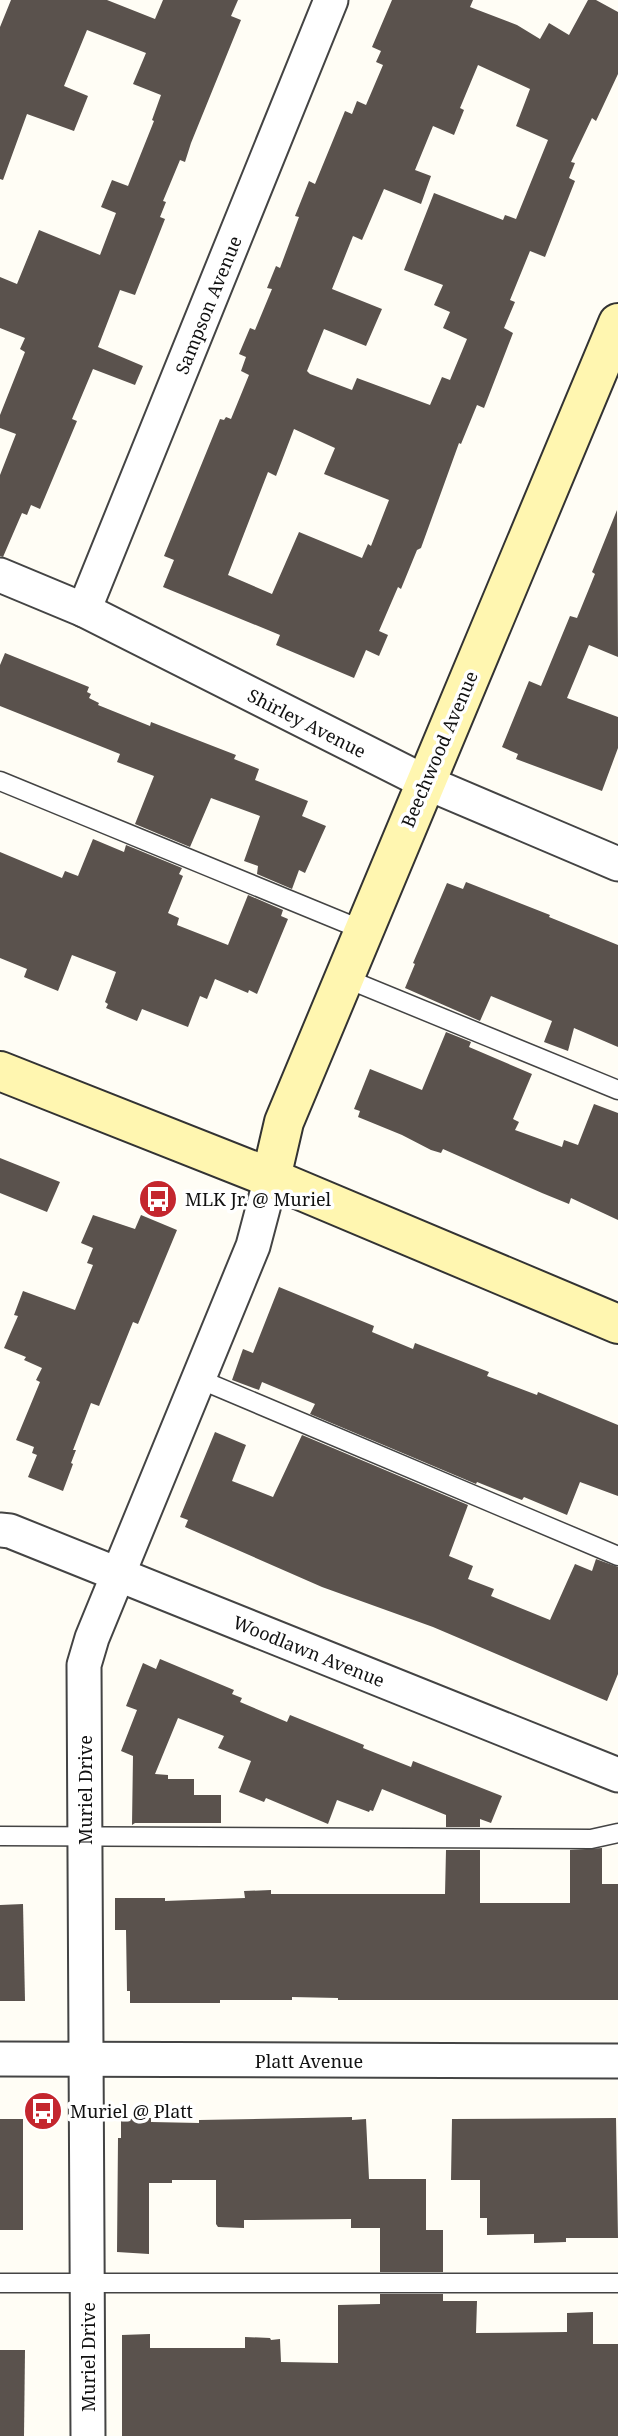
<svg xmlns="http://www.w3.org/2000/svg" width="618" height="2436" viewBox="0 0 618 2436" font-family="'Noto Serif',serif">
  <rect width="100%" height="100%" fill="#fffdf5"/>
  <g fill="#5a524d" fill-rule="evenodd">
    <polygon points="11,0 107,0 155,19 163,0 238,0 231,16 241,20 191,143 185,162 180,160 163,201 166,202 160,217 165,219 135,295 120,290 98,347 143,366 135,385 93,369 72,419 77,421 40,509 31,505 27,515 22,513 3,557 0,556 0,475 16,434 0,428 0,415 25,352 20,349 25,338 0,328 0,277 17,284 39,230 100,255 116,213 101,207 112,180 128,186 154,121 152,120 161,95 133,84 146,53 87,30 64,86 88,96 74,131 27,114 3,180 0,179 0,27"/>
    <path d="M392,0h81l-3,7 47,18 23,14 9,-16 20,12 19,-35h8l22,12v62l-22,47 -4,-3 -21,44 4,1 -6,15 6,3 -30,76 -15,-6 -20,49 5,2 -11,26 9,5 -29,75 -7,-3 -16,39 -2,-1 -38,105 -4,2 -16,39 -3,-2 -19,44 9,4 -9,21 -13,-6 -12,28 -78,-33 4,-10 -117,-48 11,-27 -10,-4 56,-137 4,1 2,-3 5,2 18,-44 -8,-4 5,-14 -7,-3 11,-26 5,2 17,-41 -5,-1 9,-22 4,2 19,-51 -4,-1 14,-35 6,3 30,-73 7,3 5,-13 9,4 17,-40 -7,-3 5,-11 -9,-4zM478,65l52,24 -14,37 32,14 -32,79 -11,-4 -2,5 -69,-27 -30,77 39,15 -9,20 16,7 -7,16 24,11 -17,41 -8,-3 -12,28 -73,-27 -5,12 -42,-16 -3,-3 17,-42 42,17 16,-37 -50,-20 21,-53 9,4 22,-51 37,15 10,-28 -16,-6 18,-44 21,9 10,-25 -4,-2zM294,429l41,19 -11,26 65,26 -18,46 -3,-2 -6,14 -63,-26 -27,62 -44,-19 40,-103 8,4z"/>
    <polygon points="617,510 618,657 589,645 567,698 618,717 618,748 602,791 516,759 518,754 502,747 529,681 541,686 570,616 577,618 595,574 592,572"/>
    <polygon points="5,653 89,687 87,692 91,694 89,698 99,703 98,705 150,726 151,722 236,755 234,759 259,769 255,780 308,801 302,816 326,826 305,873 299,870 292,889 257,874 258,866 244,861 260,816 211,798 190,847 135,824 154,776 117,762 120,754 0,706 0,665"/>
    <polygon points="93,839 124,852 126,845 182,868 179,874 183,876 168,913 179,918 177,925 228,945 248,895 283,910 281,916 288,919 257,994 249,990 248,993 215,979 207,999 200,996 188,1027 142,1009 137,1021 106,1008 108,1004 105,1002 116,972 72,955 58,991 24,977 27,969 0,958 0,852 62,878 65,871 78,876"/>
    <polygon points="466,882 550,915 549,917 618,945 618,1047 574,1028 568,1051 544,1042 552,1021 491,996 480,1021 405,988 415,964 413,963 447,883 463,889"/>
    <polygon points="446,1032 471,1042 469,1047 532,1074 513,1119 519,1122 515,1130 562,1147 564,1140 578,1145 594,1104 618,1113 618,1220 571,1198 569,1204 542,1193 443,1149 441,1153 431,1150 402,1135 358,1117 360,1111 354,1109 370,1069 422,1090"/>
    <polygon points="0,1158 60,1182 47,1212 0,1193"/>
    <polygon points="93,1215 135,1229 141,1215 177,1230 138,1324 133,1322 99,1406 91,1403 73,1450 76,1450 71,1463 73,1464 63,1491 28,1477 37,1455 32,1453 34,1447 16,1440 40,1382 36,1380 42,1368 24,1360 26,1357 4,1348 18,1316 14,1315 23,1291 75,1310 93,1265 87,1263 93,1248 81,1243"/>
    <polygon points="279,1287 374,1326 372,1332 413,1349 415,1343 489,1372 487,1376 537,1395 538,1392 618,1425 618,1496 580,1482 567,1515 524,1497 522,1500 477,1482 476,1484 310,1414 315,1404 262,1382 259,1390 232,1380 243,1349 253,1353"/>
    <polygon points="215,1432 246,1445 232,1481 273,1497 302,1435 468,1505 449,1556 473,1566 468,1579 494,1589 491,1596 550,1620 575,1564 592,1571 596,1559 618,1567 618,1674 607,1701 433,1627 322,1587 185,1527 188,1520 180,1517"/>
    <polygon points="160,1659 234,1690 232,1694 242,1698 240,1702 287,1722 290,1715 364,1745 363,1748 411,1767 413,1761 502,1796 491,1823 480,1819 480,1827 446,1827 446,1815 382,1789 373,1811 370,1810 369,1812 337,1800 328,1824 266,1798 264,1802 239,1792 251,1761 218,1748 224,1736 178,1718 155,1774 168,1775 168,1779 194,1779 194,1795 221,1795 221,1823 135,1823 132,1825 133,1756 121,1751 137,1710 126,1706 143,1663 156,1669"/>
    <polygon points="602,1848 602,1884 618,1884 618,2000 338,2000 338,1998 292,1997 292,2000 220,2000 220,2003 130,2003 130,1991 127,1991 126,1930 115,1930 115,1898 165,1898 165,1901 245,1898 244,1891 271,1890 271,1894 445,1894 446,1850 480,1850 480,1903 570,1903 570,1850"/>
    <polygon points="23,1904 25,2001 0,2001 0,1905"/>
    <polygon points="352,2117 352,2120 366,2119 369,2179 426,2179 426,2230 443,2230 443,2272 380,2272 380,2228 351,2228 351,2219 244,2220 244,2228 218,2227 216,2224 216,2180 172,2180 172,2183 149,2183 149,2254 117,2252 118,2138 121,2138 121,2119 151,2118 151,2122 199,2123 199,2120"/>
    <polygon points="616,2118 618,2238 566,2238 566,2242 534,2243 534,2234 487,2235 487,2218 480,2218 480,2180 451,2180 452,2119"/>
    <rect x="0" y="2119" width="23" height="111"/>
    <polygon points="380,2294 443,2294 443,2301 477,2301 476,2333 567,2332 567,2313 593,2312 593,2344 618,2344 618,2436 122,2436 122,2335 150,2334 150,2348 245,2348 245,2337 270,2338 271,2340 280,2339 281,2362 338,2363 338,2305 380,2304"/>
    <polygon points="0,2350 25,2350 24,2436 0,2436"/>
  </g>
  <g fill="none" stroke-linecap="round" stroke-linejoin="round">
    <defs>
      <g id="lane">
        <polyline points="0,781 365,931"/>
        <polyline points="345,978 618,1090"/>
        <polyline points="199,1379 618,1556"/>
        <polyline points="0,1836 591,1839 618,1833"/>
        <polyline points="0,2283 618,2283"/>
      </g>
      <g id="street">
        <polyline points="0,575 84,610 425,782 618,864"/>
        <polyline points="84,610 331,0"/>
        <polyline points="0,1530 10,1531 618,1775"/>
        <polyline points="0,2059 618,2061"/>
        <polyline points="88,2436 84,1665 92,1638 253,1246 271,1178"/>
      </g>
      <g id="secondary">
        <polyline points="0,1071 271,1178 618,1324"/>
        <polyline points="271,1178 284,1122 618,323"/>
      </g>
    </defs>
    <use href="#lane" stroke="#444" stroke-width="21"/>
    <use href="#street" stroke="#444" stroke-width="37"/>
    <use href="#secondary" stroke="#333" stroke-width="42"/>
    <use href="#lane" stroke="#fff" stroke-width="18"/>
    <use href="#street" stroke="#fff" stroke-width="33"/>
    <use href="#secondary" stroke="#fff6b0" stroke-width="38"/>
  </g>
  <defs>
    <symbol id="bus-disc" viewBox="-11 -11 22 22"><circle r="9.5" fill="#c4262e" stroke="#fff"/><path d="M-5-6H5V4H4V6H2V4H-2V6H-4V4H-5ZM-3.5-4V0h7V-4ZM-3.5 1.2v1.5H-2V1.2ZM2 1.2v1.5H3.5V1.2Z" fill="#fff"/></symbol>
  </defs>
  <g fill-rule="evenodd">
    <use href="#bus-disc" x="136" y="1177" width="44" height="44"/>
    <use href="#bus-disc" x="21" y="2089" width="44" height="44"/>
  </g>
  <g text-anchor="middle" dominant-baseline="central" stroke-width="7" stroke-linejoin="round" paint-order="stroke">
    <g font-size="18" fill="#111" stroke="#fff">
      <text transform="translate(208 305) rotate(-68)">Sampson Avenue</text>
      <text transform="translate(307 723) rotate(27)">Shirley Avenue</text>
      <text transform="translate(439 749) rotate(-67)">Beechwood Avenue</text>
      <text transform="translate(309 1651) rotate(22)">Woodlawn Avenue</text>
      <text transform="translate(85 1790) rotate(-90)">Muriel Drive</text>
      <text x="309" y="2061">Platt Avenue</text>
      <text transform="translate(88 2357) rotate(-90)">Muriel Drive</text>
    </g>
    <g font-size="18" fill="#111" stroke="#fff" text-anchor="start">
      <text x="185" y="1199">MLK Jr. @ Muriel</text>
      <text x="70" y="2111">Muriel @ Platt</text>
    </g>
  </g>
</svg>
